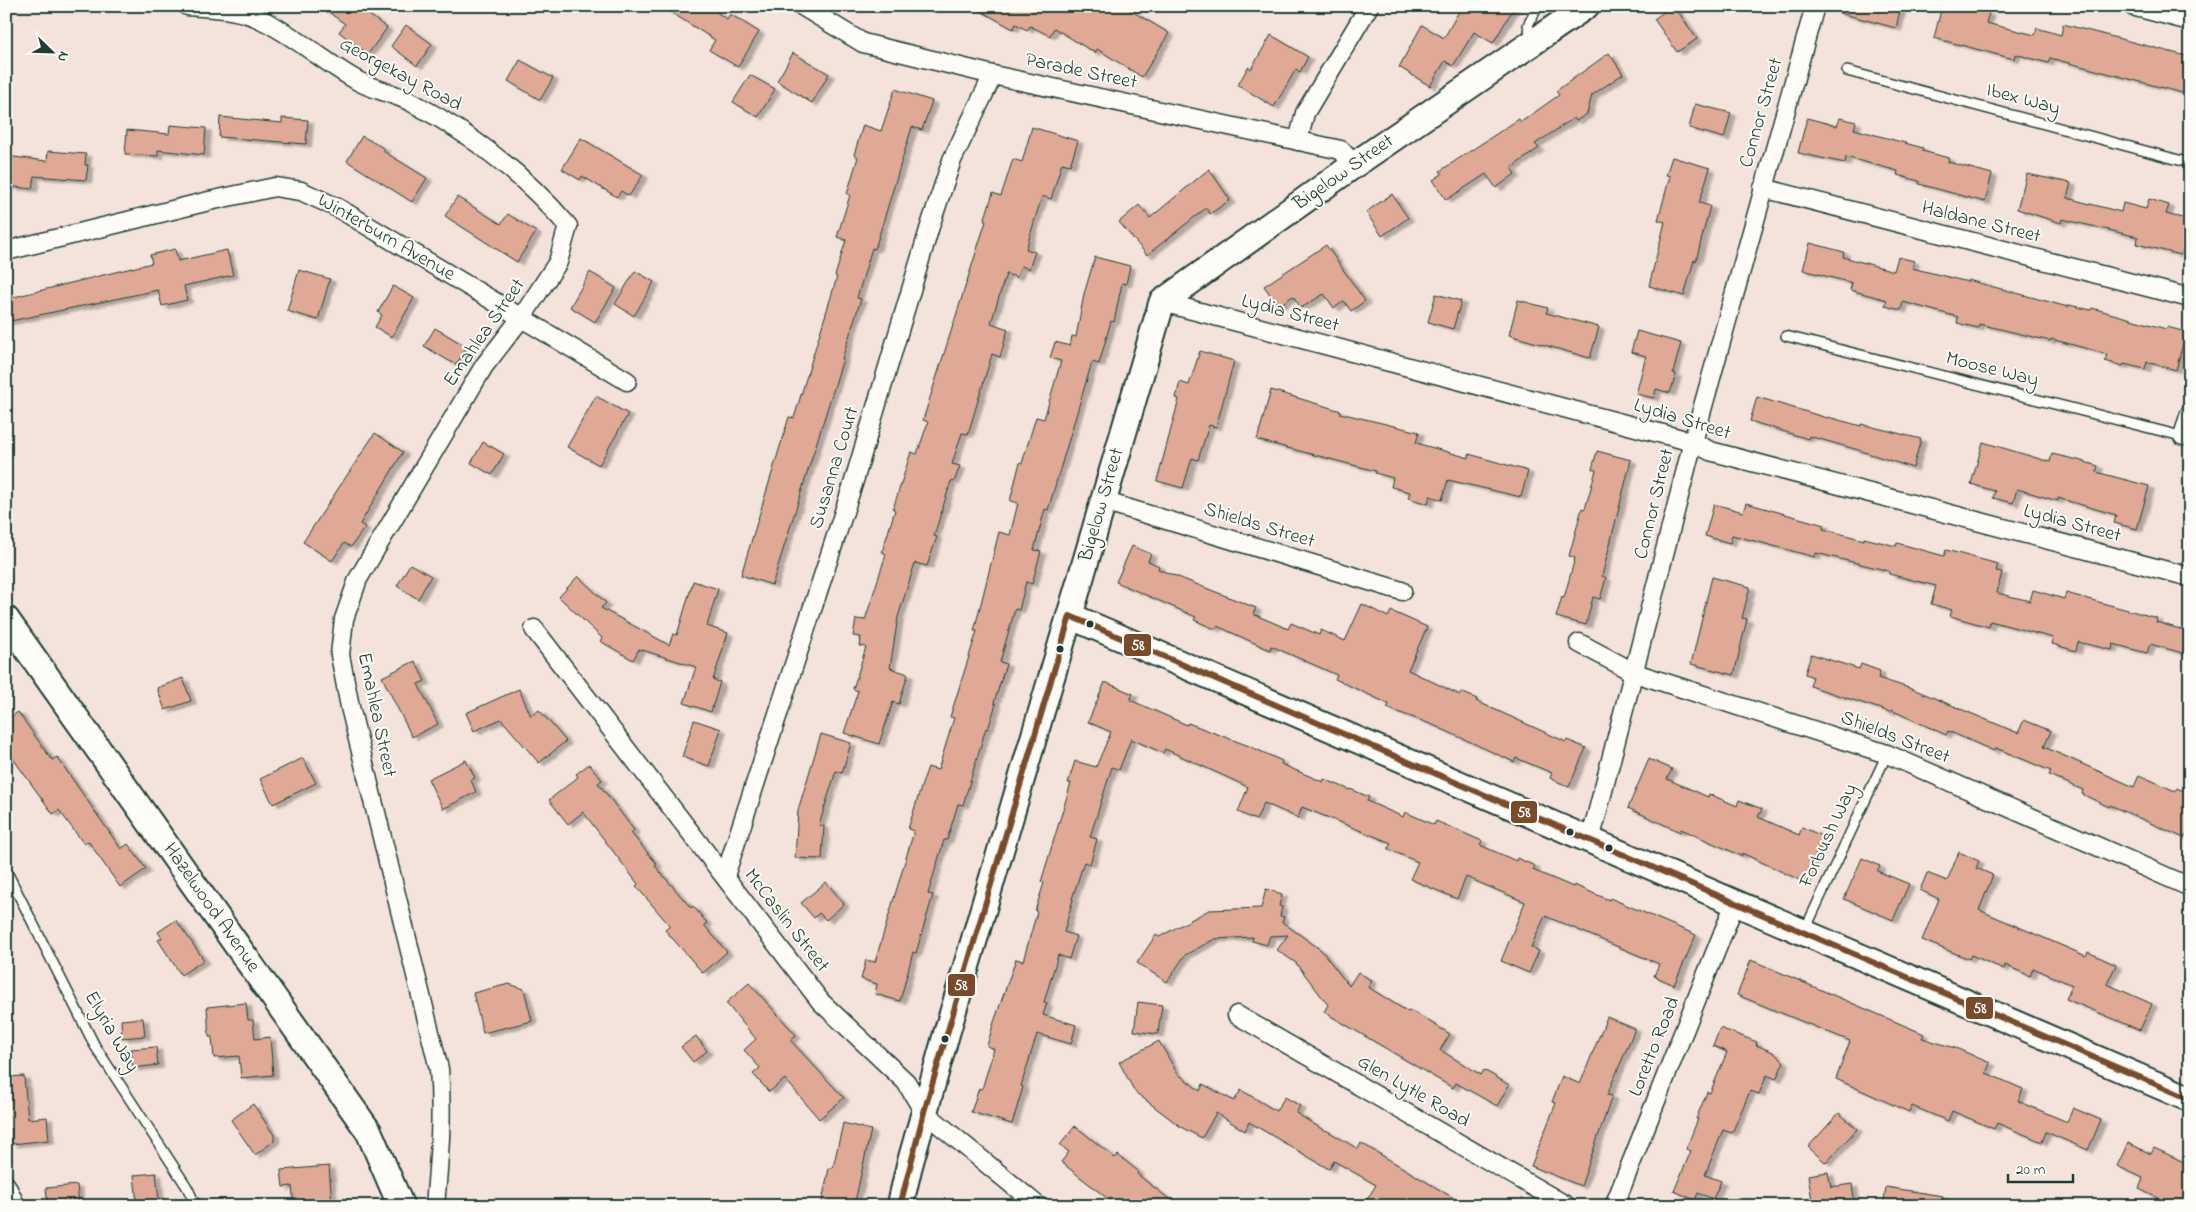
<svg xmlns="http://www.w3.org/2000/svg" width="2196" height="1212" viewBox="0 0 2196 1212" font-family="'Indie Flower',sans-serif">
  <defs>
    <filter id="shadow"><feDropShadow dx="5.5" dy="3" stdDeviation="1" flood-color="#0004"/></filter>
  </defs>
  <rect width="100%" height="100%" fill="#f4e3da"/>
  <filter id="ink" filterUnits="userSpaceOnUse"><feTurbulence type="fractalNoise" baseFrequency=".02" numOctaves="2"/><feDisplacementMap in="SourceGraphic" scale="10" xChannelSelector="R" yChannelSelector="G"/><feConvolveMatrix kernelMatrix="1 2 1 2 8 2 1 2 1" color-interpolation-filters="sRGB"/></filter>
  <g filter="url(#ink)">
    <g fill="#dfa996" stroke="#1f3d34" filter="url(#shadow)">
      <polygon points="320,6 357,6 387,28 368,54 339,32 345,24"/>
      <polygon points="661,6 707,6 727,19 730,14 759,32 738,67 709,50 715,40"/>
      <polygon points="972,6 1123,6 1169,33 1142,77 1097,49 1095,53 1054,28 1050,36 1030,26 1027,30 1016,24 1013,29"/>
      <polygon points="1462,6 1515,6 1493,43 1474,32 1453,66 1445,61 1430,86 1399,67 1422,25 1444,38"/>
      <polygon points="1672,6 1674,6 1697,39 1677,52 1654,19"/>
      <polygon points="1837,6 1901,6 1896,28 1836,12"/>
      <polygon points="1942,6 1962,6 1989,13 1986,23 2035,35 2037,28 2061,35 2063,24 2190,57 2190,95 2050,58 2048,63 2015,54 2014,59 1934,38"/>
      <polygon points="406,25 432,44 417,66 391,46"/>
      <polygon points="1271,35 1308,57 1300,72 1296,69 1274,107 1238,85 1248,67 1251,69"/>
      <polygon points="793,53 829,74 812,103 777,81"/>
      <polygon points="1609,53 1623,74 1592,95 1587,114 1576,121 1574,118 1535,144 1539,148 1511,168 1515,174 1496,188 1486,174 1446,200 1433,180 1442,174 1440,171 1519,119 1521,122 1559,95 1556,91"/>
      <polygon points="520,60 553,78 540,100 508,81"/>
      <polygon points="750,75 775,89 758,117 733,102"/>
      <polygon points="895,89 932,101 922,130 912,127 875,249 872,248 857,298 861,299 842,359 843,359 772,585 741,575 789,417 794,418 837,277 835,276 846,240 837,237 850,195 847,194 858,157 854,155 863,125 881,131"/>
      <polygon points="1695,104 1731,113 1724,138 1689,128"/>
      <polygon points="220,117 282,123 282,118 308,120 306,144 219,137"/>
      <polygon points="1807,118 1837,126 1840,118 1856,122 1854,129 1923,148 1922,151 1949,158 1948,162 1992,174 1985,202 1919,184 1919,181 1897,175 1898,171 1846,157 1845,163 1798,153"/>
      <polygon points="170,125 206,128 204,155 158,150 158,156 125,154 127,130 169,134"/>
      <polygon points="1032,127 1078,141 1070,165 1062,163 1051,199 1042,196 1026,249 1035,252 1029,269 1021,266 1017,277 1006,274 991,323 1008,329 1000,357 992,354 968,434 962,433 952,464 960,466 954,482 951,481 934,536 937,537 927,566 915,563 898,617 890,668 908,674 899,704 893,702 879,744 844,733 858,691 853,689 866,647 860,646 861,637 853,636 856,619 865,620 886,554 882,552 895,510 893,509 911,452 917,454 928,422 923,420 986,221 984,221 993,193 1001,196 1013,159 1022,162"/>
      <polygon points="362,136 385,149 383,151 427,178 412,202 347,161"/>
      <polygon points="581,138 643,175 629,196 621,191 617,197 582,176 580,180 562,169"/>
      <polygon points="48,151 86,154 85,165 88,165 86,180 34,176 32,189 6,186 6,156 47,161"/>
      <polygon points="1672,157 1710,168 1699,203 1710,206 1696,261 1694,260 1684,296 1649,286 1665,222 1658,220 1670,176 1666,175"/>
      <polygon points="1209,169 1230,200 1210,214 1206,208 1147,255 1119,222 1139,205 1150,218"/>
      <polygon points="2027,174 2071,183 2067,198 2121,212 2123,203 2146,209 2149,199 2169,205 2166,214 2190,220 2181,255 2137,244 2138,237 2062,219 2061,223 2017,209"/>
      <polygon points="1392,194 1408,218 1382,236 1366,212"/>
      <polygon points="457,197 501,224 508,214 536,232 517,262 445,216"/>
      <polygon points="1810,243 1844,252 1843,257 1894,271 1898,257 1914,261 1912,268 1968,282 1968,280 2068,307 2069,305 2091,310 2092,308 2166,329 2167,327 2186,332 2176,370 2147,362 2145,369 2124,364 2123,366 2105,361 2107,354 2051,339 2050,341 1979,324 1978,328 1957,323 1958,317 1903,302 1901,310 1885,306 1887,300 1850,290 1852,283 1803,270"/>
      <polygon points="1326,245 1365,301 1351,311 1344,301 1334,308 1324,294 1301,308 1293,296 1278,306 1264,286"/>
      <polygon points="175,249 178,261 227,250 233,275 184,286 187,300 162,306 158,290 6,322 6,299 152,263 150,255"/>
      <polygon points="1095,257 1130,266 1126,284 1122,283 1114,322 1111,321 1099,364 1092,362 1048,510 1045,509 1034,550 1041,551 1032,584 1026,582 1019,610 1015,609 1000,662 1006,664 994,703 996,704 988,729 986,728 963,805 958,804 947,840 944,840 928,894 933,895 916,953 913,952 900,1001 875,994 877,984 861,979 866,960 875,962 914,831 908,829 924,778 928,767 938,770 954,718 950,717 977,631 974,631 999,532 1010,535 1018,503 1010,501 1020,462 1022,463 1036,417 1044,419 1061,361 1050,358 1055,342 1070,346 1072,336 1076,337 1084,294"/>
      <polygon points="299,270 330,279 318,320 287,311"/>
      <polygon points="635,271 654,282 634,316 615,304"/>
      <polygon points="590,272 616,288 595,322 570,307"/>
      <polygon points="393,286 414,298 392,337 375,327 382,315 378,312"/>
      <polygon points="1436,294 1461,301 1453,329 1428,322"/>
      <polygon points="1518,300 1548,308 1546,313 1599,327 1590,358 1509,335"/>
      <polygon points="435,328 467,347 456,365 424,346"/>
      <polygon points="1637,331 1681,343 1673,373 1676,374 1670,393 1656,389 1654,398 1636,394 1646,356 1631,352"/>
      <polygon points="1200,351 1234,361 1216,427 1209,425 1198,460 1192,458 1183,488 1157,481 1179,399 1176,398 1180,382 1189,385"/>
      <polygon points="1271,390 1341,411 1340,413 1419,432 1416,443 1469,458 1469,454 1528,471 1521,497 1448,480 1442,500 1430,496 1428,504 1408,498 1410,492 1391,487 1393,478 1375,473 1376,471 1257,440"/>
      <polygon points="596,396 628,414 599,465 567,447"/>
      <polygon points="1757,397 1827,418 1828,417 1861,426 1861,424 1921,439 1913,468 1855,449 1809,436 1808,439 1750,421"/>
      <polygon points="375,433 403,452 360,524 365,527 351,547 344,543 332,561 303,542"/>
      <polygon points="483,442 504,454 492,475 471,463"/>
      <polygon points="1983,442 2050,462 2052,454 2078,460 2098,466 2096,472 2149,486 2137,529 2114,523 2116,515 2058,498 2058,501 2017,489 2013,503 1993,498 1995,491 1971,484"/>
      <polygon points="1597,451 1631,460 1602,576 1606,578 1600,599 1593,597 1586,625 1556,617 1562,597 1564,598 1575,558 1569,556 1582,508 1585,509 1596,470 1592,469"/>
      <polygon points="1746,503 1824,525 1823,529 1864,540 1864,538 1896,546 1897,543 1944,556 1946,550 1998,564 1996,571 2002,572 1997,593 2030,601 2033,590 2064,599 2066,593 2157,618 2156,622 2190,632 2186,654 2150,644 2147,653 2113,644 2112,650 2078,642 2076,651 2052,644 2053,638 1990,621 1989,627 1950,616 1952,610 1931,604 1936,586 1889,574 1889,571 1816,553 1815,557 1732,535 1730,543 1705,536 1714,504 1743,512"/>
      <polygon points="1132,546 1151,554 1148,561 1159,566 1158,569 1256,608 1253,614 1288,629 1291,623 1319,635 1321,630 1345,641 1362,604 1388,617 1391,611 1427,627 1408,670 1460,695 1461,692 1477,699 1476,701 1566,742 1567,740 1586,748 1569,787 1550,778 1552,773 1516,758 1514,762 1433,725 1387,708 1389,704 1335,679 1337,675 1271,646 1270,650 1217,626 1215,629 1194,620 1196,617 1116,582"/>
      <polygon points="410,564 431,576 418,599 397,586"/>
      <polygon points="578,576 606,603 601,608 669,645 673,634 677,635 693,581 718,589 707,626 728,633 713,680 720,682 711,712 684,703 696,667 639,649 633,660 600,641 602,638 559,597"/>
      <polygon points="1712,577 1750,587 1742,618 1747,619 1734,675 1691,664"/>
      <polygon points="1811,654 1859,669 1861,664 1880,671 1878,678 1915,690 2018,733 2024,720 2051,731 2044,747 2134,787 2139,775 2175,791 2177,788 2190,794 2190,825 2184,838 2110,805 2109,807 2082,794 2083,790 2049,775 2051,771 1996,748 1994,751 1948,731 1946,735 1891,710 1890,712 1810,686 1813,677 1805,674"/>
      <polygon points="415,661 425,681 418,684 438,724 412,737 382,677"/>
      <polygon points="183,678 191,701 165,710 157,688"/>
      <polygon points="1105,682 1133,694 1130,700 1187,725 1188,723 1249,746 1282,761 1281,764 1323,782 1324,779 1350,790 1350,789 1369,797 1367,801 1403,817 1405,812 1434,825 1436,821 1482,841 1480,845 1516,861 1517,858 1535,866 1533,870 1573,887 1574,885 1609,900 1610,898 1696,935 1674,985 1654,976 1659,964 1545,916 1531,947 1539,951 1529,973 1501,961 1525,902 1466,877 1457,899 1436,890 1410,879 1418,862 1388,849 1391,843 1302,807 1298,818 1264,803 1256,820 1238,812 1248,787 1165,749 1163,753 1131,739 1119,770 1112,767 1090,837 1097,839 1090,864 1084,862 1072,899 1073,899 1064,932 1076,936 1069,959 1058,955 1044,1002 1047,1003 1043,1015 1076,1025 1071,1044 1037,1034 1021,1086 1023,1087 1012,1124 971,1112 979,1088 982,1089 994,1049 987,1046 993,1025 1016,959 1023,961 1037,912 1035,911 1044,883 1041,882 1071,783 1068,783 1075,761 1096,767 1111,732 1088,722"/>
      <polygon points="519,689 531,716 539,710 566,741 539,763 501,719 474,731 466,713"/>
      <polygon points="18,712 52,760 57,757 121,849 128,844 146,869 120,887 88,841 84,844 59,810 53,814 6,749 6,720"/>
      <polygon points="694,720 721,729 709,766 682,757"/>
      <polygon points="821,734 851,743 842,773 836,771 819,825 824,826 822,859 795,858 798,810"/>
      <polygon points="303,758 316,783 273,804 260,779"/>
      <polygon points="1649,759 1672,769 1667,779 1708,797 1709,794 1737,806 1739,800 1762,809 1758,817 1799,835 1802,827 1824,837 1804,882 1742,853 1742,856 1681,829 1680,832 1628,808"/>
      <polygon points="466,760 475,778 471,780 476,792 443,809 428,779"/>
      <polygon points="589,764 602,780 598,783 634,830 631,833 657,864 655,866 691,908 693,906 707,923 704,925 727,952 703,973 665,930 670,926 636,886 638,884 583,812 568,824 549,800 578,777 576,774"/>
      <polygon points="1959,852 1979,861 1976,868 1993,875 1979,910 2086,956 2088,952 2116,965 2107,984 2152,1004 2140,1030 2066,999 2072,985 2033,968 2030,976 2005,965 2004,969 1971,955 1969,959 1922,940 1939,899 1920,890 1927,873 1947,881"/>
      <polygon points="1862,858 1880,866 1877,871 1909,884 1893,920 1844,899"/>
      <polygon points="826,882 844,904 826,920 819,913 814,918 801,903"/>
      <polygon points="1266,889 1282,894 1279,906 1282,907 1280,916 1284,917 1282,922 1321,950 1349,986 1358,972 1372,981 1368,987 1408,1012 1410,1010 1450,1034 1440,1050 1481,1075 1484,1070 1509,1085 1497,1106 1456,1083 1453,1088 1324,1012 1328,1005 1296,963 1277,950 1288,935 1270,936 1267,945 1252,941 1253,937 1215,939 1185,955 1167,982 1137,963 1156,935 1159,937 1209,910 1261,908"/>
      <polygon points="176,920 204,960 181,975 158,940 162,938 158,932"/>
      <polygon points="1751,960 1924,1034 1922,1038 1958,1049 1990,1063 1986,1073 2023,1089 2018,1101 2067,1122 2073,1108 2101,1120 2088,1150 2046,1132 2042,1142 1997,1123 1994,1129 1952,1111 1948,1121 1912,1106 1909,1112 1836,1079 1850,1041 1737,995"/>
      <polygon points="749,983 796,1035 790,1040 844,1098 819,1119 785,1079 769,1092 753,1074 760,1068 744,1050 756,1039 726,1003"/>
      <polygon points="509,984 524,989 532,1021 483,1033 473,993"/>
      <polygon points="1138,1002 1162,1005 1158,1034 1134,1031"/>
      <polygon points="246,1003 248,1020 253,1020 255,1039 270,1037 273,1075 241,1078 239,1056 214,1058 212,1037 209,1037 207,1007"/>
      <polygon points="1607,1017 1635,1029 1607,1095 1612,1096 1581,1186 1531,1166 1556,1103 1552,1102 1562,1076 1580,1084"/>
      <polygon points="143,1018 145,1036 122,1038 121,1020"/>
      <polygon points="1720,1028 1757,1042 1756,1045 1773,1052 1784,1062 1776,1079 1767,1075 1759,1094 1750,1091 1732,1133 1723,1130 1705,1175 1721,1181 1713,1199 1698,1193 1695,1200 1674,1191 1691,1151 1686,1149 1698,1119 1696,1119 1707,1092 1710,1093 1727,1052 1713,1046"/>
      <polygon points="696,1036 707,1051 693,1062 681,1047"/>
      <polygon points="1159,1041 1177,1073 1200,1091 1203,1084 1234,1101 1241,1090 1276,1111 1285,1097 1300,1106 1296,1113 1325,1131 1326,1130 1358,1149 1361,1143 1467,1206 1363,1206 1376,1185 1334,1161 1329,1169 1249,1122 1245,1131 1216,1113 1202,1138 1181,1127 1135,1092 1119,1062"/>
      <polygon points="156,1047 158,1065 133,1068 131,1049"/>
      <polygon points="24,1076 28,1119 47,1117 49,1140 12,1144 10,1116 6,1117 6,1077"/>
      <polygon points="253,1104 274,1135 274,1141 255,1155 231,1120"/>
      <polygon points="1839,1113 1857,1129 1826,1163 1808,1147"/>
      <polygon points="843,1123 871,1130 854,1206 821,1206 829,1168 833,1168"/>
      <polygon points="1075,1126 1115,1158 1118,1155 1138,1171 1137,1174 1178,1206 1117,1206 1061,1162 1069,1152 1060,1145"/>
      <polygon points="2128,1143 2151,1154 2154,1148 2190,1165 2190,1206 2174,1206 2139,1189 2143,1178 2117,1166"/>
      <polygon points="329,1166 332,1204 294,1206 292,1186 283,1187 281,1170"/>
      <polygon points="1828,1172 1831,1187 1852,1184 1855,1206 1813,1206 1808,1175"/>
      <polygon points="156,1173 159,1201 137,1204 134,1175"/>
      <polygon points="77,1185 79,1204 48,1206 46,1188"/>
      <polygon points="1886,1187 1943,1196 1942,1206 1883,1206"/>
    </g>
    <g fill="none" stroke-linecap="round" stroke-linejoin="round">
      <defs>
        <g id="lane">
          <polyline points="1532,40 1528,25 1538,6"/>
          <polyline points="1847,71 2190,163"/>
          <polyline points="1786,336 2185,437"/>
          <polyline points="6,870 95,1046 187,1187 196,1206"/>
          <polyline points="1804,932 1887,754"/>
        </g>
        <g id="street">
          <path d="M187,6c25,2 52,2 75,14 34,16 63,43 96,61 16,9 36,12 53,21 59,31 114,74 157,124l-10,36 -36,55 -38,49 -126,213 -14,40 -4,36 10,52 89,362c4,46 0,91 -4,137"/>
          <polyline points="802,6 863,43 993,75 1341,150 1354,165"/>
          <polyline points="2132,6 2190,21"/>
          <polyline points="1298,141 1305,113 1369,6"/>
          <polyline points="1763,188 2190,298"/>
          <polyline points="6,251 209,201 275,187 301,191 338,208 627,381"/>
          <polyline points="1162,302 1693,442 1710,451 2190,577"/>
          <polyline points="2183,436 2190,413"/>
          <polyline points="1103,501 1402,591"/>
          <polyline points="534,629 821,1002 906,1082 924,1112 1038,1206"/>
          <polyline points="1579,643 1635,673 1887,754 2190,887"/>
          <polyline points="1590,841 1693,442 1815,6"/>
          <polyline points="725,876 854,481 931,223 952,160 993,75"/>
          <polyline points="1237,1015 1567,1206"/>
          <polyline points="6,1185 16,1206"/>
          <polyline points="1614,1206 1735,903"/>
        </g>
        <g id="secondary">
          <polyline points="1070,616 2190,1099"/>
          <polyline points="6,619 369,1132 401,1206"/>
          <polyline points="900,1206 909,1167 945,1039 1162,302 1354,165 1586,6"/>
        </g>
      </defs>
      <use href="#lane" stroke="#1f3d34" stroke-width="12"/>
      <use href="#street" stroke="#1f3d34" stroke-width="21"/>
      <use href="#secondary" stroke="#1f3d34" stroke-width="29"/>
      <use href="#lane" stroke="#fdfcf7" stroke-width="9"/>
      <use href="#street" stroke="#fdfcf7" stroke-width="18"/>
      <use href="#secondary" stroke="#fdfcf7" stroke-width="25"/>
      <defs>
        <polyline id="bus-1" points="900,1206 924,1112 1070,616 2190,1099"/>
      </defs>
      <use href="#bus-1" stroke="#fdfcf7" stroke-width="10"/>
      <use href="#bus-1" stroke="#7a4b2a" stroke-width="6"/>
    </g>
  </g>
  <g fill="#1f3d34" stroke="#fdfcf7" stroke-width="2">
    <circle cx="1090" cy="624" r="4.5"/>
    <circle cx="1060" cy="649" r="4.5"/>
    <circle cx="1570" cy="832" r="4.5"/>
    <circle cx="1609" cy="848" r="4.5"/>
    <circle cx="945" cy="1039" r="4.5"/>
  </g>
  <g text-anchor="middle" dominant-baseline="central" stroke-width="4" stroke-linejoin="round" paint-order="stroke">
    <g font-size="20" fill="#1f3d34" stroke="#fdfcf7">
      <text transform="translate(1081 72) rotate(12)">Parade Street</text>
      <text transform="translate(400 75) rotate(28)">Georgekay Road</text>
      <text transform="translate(2023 100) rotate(15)">Ibex Way</text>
      <text transform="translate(1762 113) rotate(-74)">Connor Street</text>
      <text transform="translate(1344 173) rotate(-35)">Bigelow Street</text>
      <text transform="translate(1981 223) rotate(14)">Haldane Street</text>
      <text transform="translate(386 238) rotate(30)">Winterburn Avenue</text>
      <text transform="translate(1290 314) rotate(15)">Lydia Street</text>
      <text transform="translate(485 333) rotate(-55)">Emahlea Street</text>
      <text transform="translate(1992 370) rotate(14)">Moose Way</text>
      <text transform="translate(1682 420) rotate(17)">Lydia Street</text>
      <text transform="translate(835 468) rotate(-73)">Susanna Court</text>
      <text transform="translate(1655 504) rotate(-76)">Connor Street</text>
      <text transform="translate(1102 505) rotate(-74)">Bigelow Street</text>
      <text transform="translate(2072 524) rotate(15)">Lydia Street</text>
      <text transform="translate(1259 526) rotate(17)">Shields Street</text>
      <text transform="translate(376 715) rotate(78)">Emahlea Street</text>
      <text transform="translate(1895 738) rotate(21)">Shields Street</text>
      <text transform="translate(1829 836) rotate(-65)">Forbush Way</text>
      <text transform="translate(211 908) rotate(55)">Hazelwood Avenue</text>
      <text transform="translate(786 921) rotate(52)">McCaslin Street</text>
      <text transform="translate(111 1032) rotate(60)">Elyria Way</text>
      <text transform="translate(1655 1047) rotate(-68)">Loretto Road</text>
      <text transform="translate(1413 1092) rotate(30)">Glen Lytle Road</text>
    </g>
  </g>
  <g stroke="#fdfcf7" stroke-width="2">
    <rect x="1123" y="633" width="29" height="24" rx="5" fill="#7a4b2a"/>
    <rect x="1510" y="800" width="28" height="24" rx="5" fill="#7a4b2a"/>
    <rect x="947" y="973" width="29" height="24" rx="5" fill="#7a4b2a"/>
    <rect x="1965" y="996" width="29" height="24" rx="5" fill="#7a4b2a"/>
  </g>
  <g font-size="14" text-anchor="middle" font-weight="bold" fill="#fff">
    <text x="1138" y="650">58</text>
    <text x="1524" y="817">58</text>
    <text x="961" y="990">58</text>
    <text x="1980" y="1013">58</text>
  </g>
  <rect width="2196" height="1212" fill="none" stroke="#fdfcf7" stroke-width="25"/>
  <rect x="12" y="12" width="2171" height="1187" fill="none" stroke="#1f3d34" stroke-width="2" filter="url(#ink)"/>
  <g transform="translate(52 52) rotate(113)" stroke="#fdfcf7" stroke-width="4" paint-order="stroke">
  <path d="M0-4L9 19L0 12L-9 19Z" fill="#1f3d34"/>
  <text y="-8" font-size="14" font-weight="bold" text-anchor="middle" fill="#1f3d34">N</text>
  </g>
  <path d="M2008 1174v8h65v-8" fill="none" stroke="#1f3d34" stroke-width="2.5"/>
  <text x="2016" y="1174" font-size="15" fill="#1f3d34" stroke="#fdfcf7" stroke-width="4" paint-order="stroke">20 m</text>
</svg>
